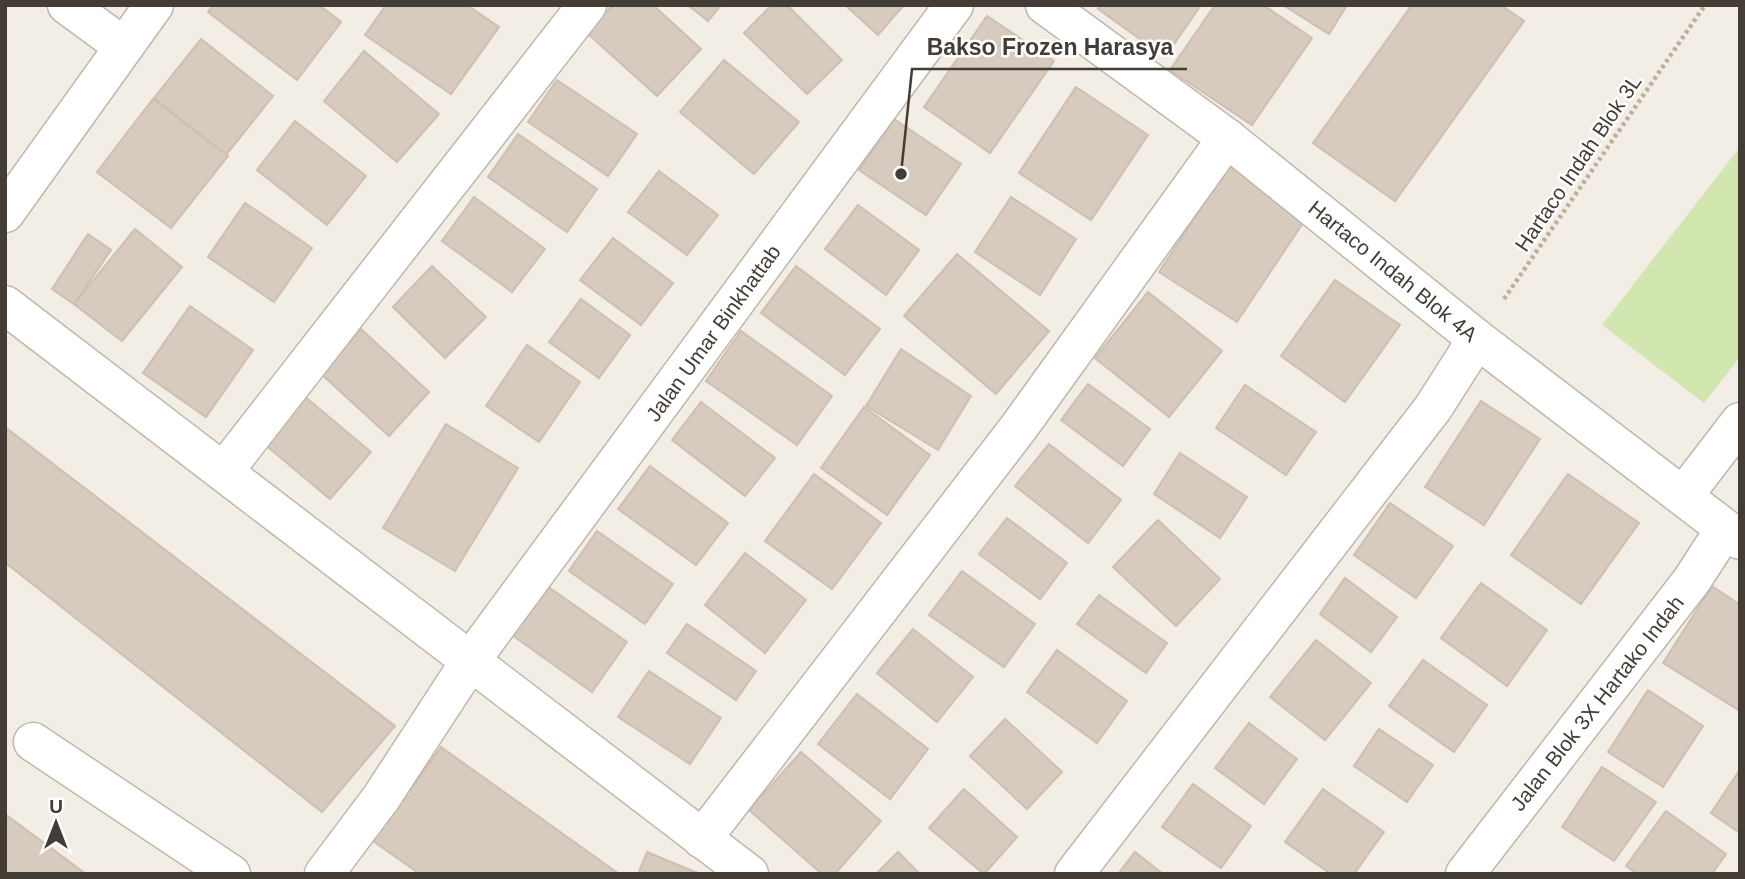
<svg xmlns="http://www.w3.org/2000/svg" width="1745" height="879" viewBox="0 0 1745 879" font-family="Helvetica,sans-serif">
  <rect width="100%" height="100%" fill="#f2ede5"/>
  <polygon fill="#d2e6af" points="1740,147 1740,357 1704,403 1602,325"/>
  <g fill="#d6cbbe" stroke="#cebfaf" stroke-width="2">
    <polygon points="213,5 319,5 341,22 297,80 208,12"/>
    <polygon points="386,5 467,5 499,27 451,94 365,35"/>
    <polygon points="613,5 653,5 701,49 657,96 587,33"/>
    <polygon points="688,5 721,5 708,21"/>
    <polygon points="772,5 787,5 842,60 807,94 744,33"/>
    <polygon points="845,5 904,5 878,35"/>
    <polygon points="1100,5 1201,5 1165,57 1098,9"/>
    <polygon points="1215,5 1263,5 1312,38 1252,125 1170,70"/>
    <polygon points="1283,5 1347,5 1329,34"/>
    <polygon points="1412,5 1501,5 1524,21 1395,201 1313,143"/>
    <polygon points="987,16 1054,61 990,153 924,107"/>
    <polygon points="201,39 273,96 226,155 154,98"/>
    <polygon points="364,51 439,114 397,162 324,101"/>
    <polygon points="724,60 799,122 754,174 680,112"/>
    <polygon points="557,80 637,134 608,176 528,122"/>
    <polygon points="1076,87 1148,135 1091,220 1019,173"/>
    <polygon points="153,99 228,156 171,228 97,172"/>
    <polygon points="894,119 961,164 926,215 859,170"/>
    <polygon points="295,121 366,176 327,225 257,170"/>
    <polygon points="518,134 597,189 567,232 488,177"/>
    <polygon points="1231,162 1309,214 1237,322 1159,272"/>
    <polygon points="659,171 718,215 687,255 628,212"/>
    <polygon points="474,197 545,249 512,292 442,241"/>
    <polygon points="1011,197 1076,239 1040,295 975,252"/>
    <polygon points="245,203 312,248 274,302 208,257"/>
    <polygon points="858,205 919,250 886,295 825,249"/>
    <polygon points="135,229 182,267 122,341 74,304"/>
    <polygon points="88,234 111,250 74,304 52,289"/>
    <polygon points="613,238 673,283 641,325 580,280"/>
    <polygon points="957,254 1049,331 996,394 904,316"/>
    <polygon points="432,266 486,317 445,358 393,307"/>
    <polygon points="796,266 880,329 845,375 761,313"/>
    <polygon points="1335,280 1400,325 1345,402 1281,356"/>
    <polygon points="1148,292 1222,351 1169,417 1095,358"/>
    <polygon points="581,299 630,335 599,378 549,342"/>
    <polygon points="190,306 253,350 206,417 143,373"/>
    <polygon points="361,329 429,392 389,436 320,373"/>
    <polygon points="741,331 832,396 797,445 706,381"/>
    <polygon points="527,345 580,382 539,442 486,406"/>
    <polygon points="901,349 971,396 938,450 866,406"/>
    <polygon points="1088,384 1150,429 1123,466 1061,420"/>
    <polygon points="1245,385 1316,432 1286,475 1216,428"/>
    <polygon points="304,396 371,452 330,499 263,443"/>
    <polygon points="1481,401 1540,439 1484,525 1425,487"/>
    <polygon points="701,402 775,458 745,496 672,440"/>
    <polygon points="864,407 930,455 887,515 821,468"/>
    <polygon points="446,424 518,468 455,571 383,528"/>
    <polygon points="5,427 395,726 322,812 7,564 5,566"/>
    <polygon points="1049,444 1121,500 1088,543 1015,486"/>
    <polygon points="1180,453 1247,497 1220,538 1154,494"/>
    <polygon points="650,466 728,523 696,565 618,509"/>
    <polygon points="814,474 881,523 832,589 765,541"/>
    <polygon points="1568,474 1639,523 1581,604 1511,555"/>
    <polygon points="1390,503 1453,546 1416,598 1354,555"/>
    <polygon points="1007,518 1067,563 1040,599 979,554"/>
    <polygon points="1158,520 1220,579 1176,626 1113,567"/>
    <polygon points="597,531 673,584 645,624 569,571"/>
    <polygon points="745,553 806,600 765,653 705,605"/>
    <polygon points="962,571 1035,624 1004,667 929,615"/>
    <polygon points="1345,578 1397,617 1371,652 1320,614"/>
    <polygon points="1481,583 1547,630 1507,686 1441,638"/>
    <polygon points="547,586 627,642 592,692 512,635"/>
    <polygon points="1712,586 1740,605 1740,711 1663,663"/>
    <polygon points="1099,595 1167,643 1146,673 1077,624"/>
    <polygon points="687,624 756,671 736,700 667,653"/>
    <polygon points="913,629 973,677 937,722 877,673"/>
    <polygon points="1316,640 1371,683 1325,740 1270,697"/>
    <polygon points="1057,650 1127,701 1097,743 1027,692"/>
    <polygon points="1423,660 1487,705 1454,752 1389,706"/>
    <polygon points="649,671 721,718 690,764 618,717"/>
    <polygon points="1648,690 1703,726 1663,787 1608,752"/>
    <polygon points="857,694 928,749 890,799 818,744"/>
    <polygon points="1005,719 1062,772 1027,809 970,756"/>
    <polygon points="1249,723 1297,759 1264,804 1215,768"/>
    <polygon points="1379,729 1433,765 1407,802 1354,766"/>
    <polygon points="441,747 619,874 420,874 373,841"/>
    <polygon points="801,752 881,821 835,874 822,874 749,810"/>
    <polygon points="1602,767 1656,802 1614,861 1562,827"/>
    <polygon points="1739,771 1740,771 1740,833 1711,813"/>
    <polygon points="1193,784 1251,826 1221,868 1162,827"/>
    <polygon points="964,789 1017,837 984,874 929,828"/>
    <polygon points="1323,789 1384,832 1354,874 1331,874 1285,842"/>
    <polygon points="1666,811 1726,854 1712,874 1637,874 1626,866"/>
    <polygon points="5,814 86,874 5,874"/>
    <polygon points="647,852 700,874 638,874"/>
    <polygon points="898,852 920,874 876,874"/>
    <polygon points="1135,852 1163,874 1118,874"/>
  </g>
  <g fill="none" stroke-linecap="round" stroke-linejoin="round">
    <defs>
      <g id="minor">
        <polyline points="67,5 123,46"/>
        <polyline points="1045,5 1227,138 1477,339 1740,540"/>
        <polyline points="5,213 154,5"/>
        <polyline points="5,305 749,874"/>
        <polyline points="224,471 587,5"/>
        <polyline points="1684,495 1740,422"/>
        <polyline points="33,742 231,874"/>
        <polyline points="702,839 1019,427 1227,138"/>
        <polyline points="324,874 381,798 471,660 954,5"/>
        <polyline points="1074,874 1433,408 1477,339"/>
        <polyline points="1465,874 1692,580 1725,529"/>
      </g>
    </defs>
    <use href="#minor" stroke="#c0b7ab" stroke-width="41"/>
    <polyline stroke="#bfae9a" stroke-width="4.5" stroke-dasharray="3.5 3.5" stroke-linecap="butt" points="1504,299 1705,5"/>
    <use href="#minor" stroke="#fff" stroke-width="38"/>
  </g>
  <g text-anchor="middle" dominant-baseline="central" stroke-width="5" stroke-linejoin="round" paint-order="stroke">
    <g font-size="21" fill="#443d35" stroke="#fff">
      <text transform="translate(1578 163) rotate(-56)">Hartaco Indah Blok 3L</text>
      <text transform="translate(1393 271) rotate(39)">Hartaco Indah Blok 4A</text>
      <text transform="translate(713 333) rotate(-54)">Jalan Umar Binkhattab</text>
      <text transform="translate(1597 703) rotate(-52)">Jalan Blok 3X Hartako Indah</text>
    </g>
  </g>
  <path fill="none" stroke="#443d35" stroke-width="2.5" d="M901 174L912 69H1187"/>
  <circle fill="#443d35" stroke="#fff" stroke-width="2.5" cx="901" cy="174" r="7"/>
  <g font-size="23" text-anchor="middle" font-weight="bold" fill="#443d35" stroke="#fff" stroke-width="5" stroke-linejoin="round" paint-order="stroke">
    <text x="1050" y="55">Bakso Frozen Harasya</text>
  </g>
  <rect width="1745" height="879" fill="none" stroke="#443d35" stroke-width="14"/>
  <g transform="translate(56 823)" stroke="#ffffff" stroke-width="5" paint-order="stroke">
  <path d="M0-5L12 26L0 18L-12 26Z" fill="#443d35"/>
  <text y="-10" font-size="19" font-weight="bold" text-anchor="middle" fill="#443d35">U</text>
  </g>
</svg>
